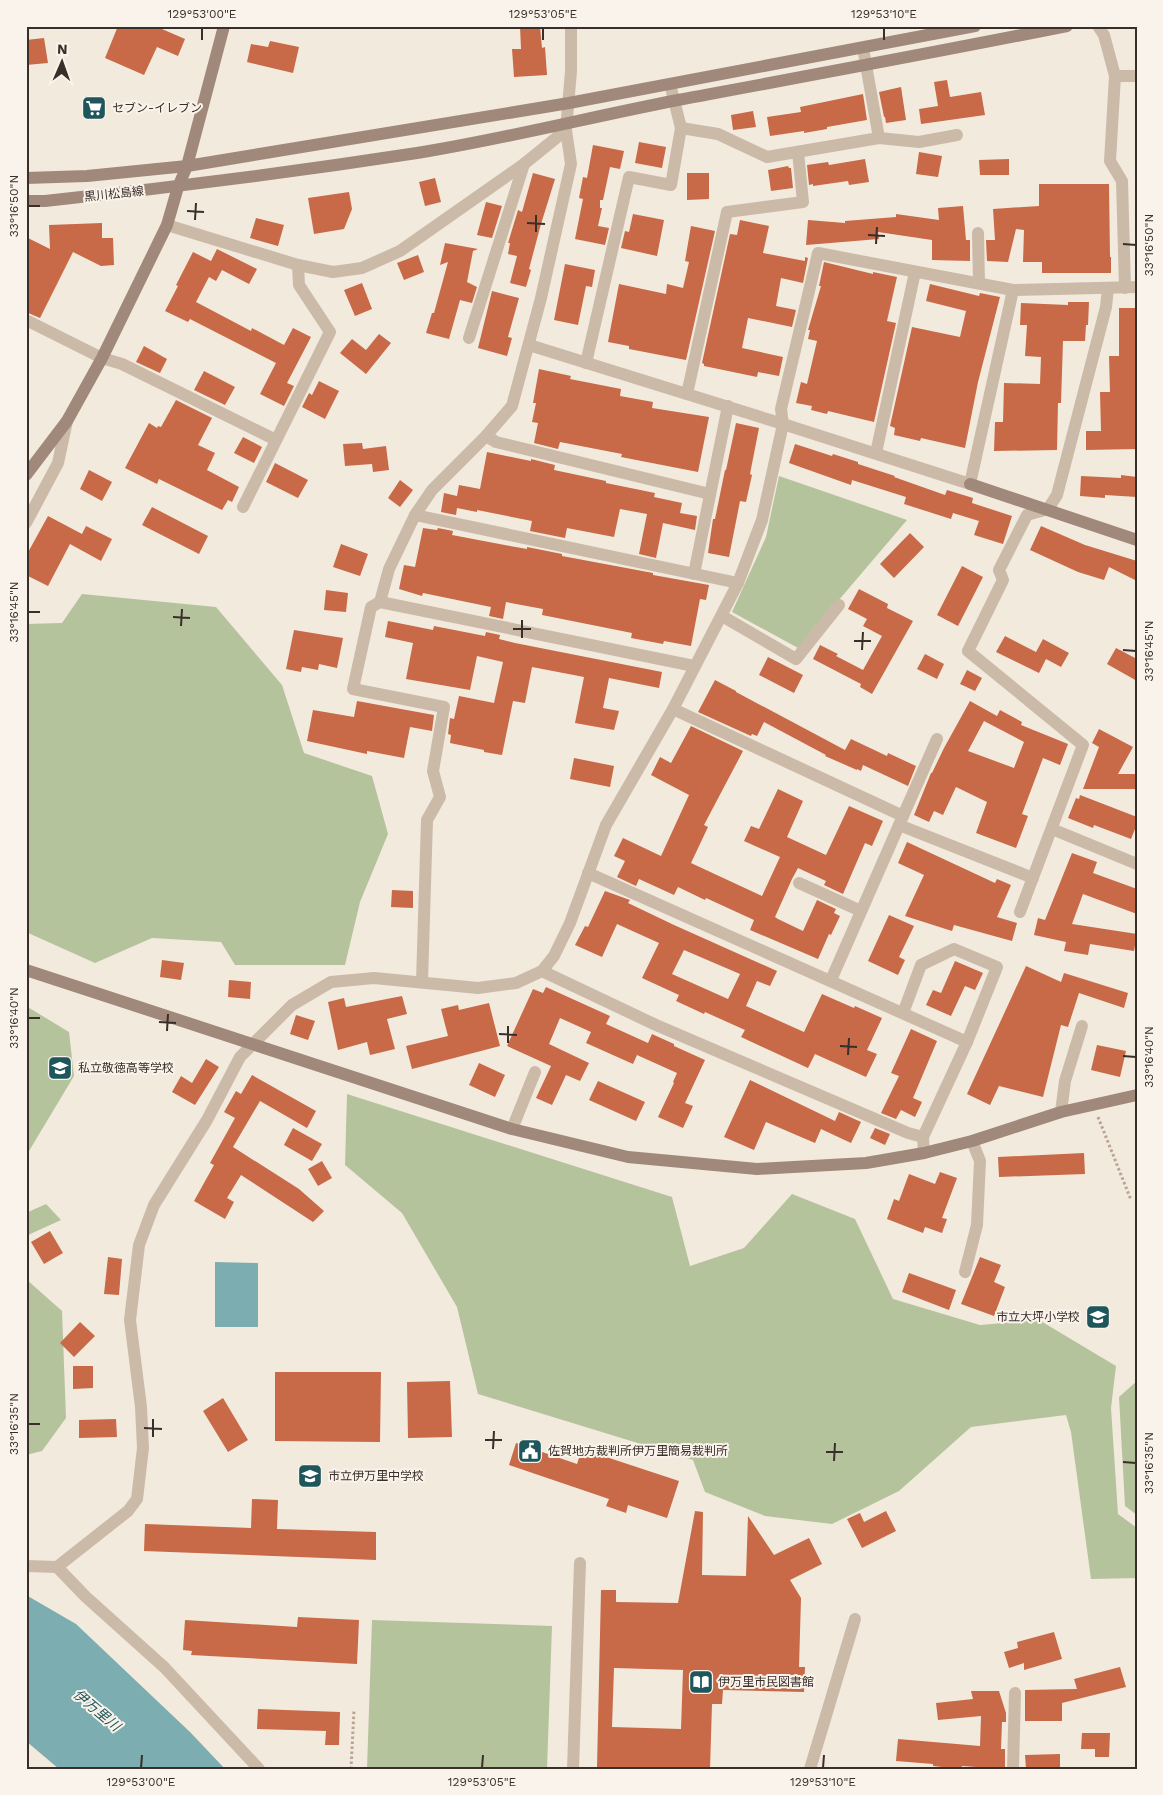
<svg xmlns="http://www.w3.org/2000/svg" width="1163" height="1795" viewBox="0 0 1163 1795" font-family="'Work Sans','Noto Sans JP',sans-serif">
  <rect width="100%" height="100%" fill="#f3eade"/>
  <g fill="#b5c39d">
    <polygon points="779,476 907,520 798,648 732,612 766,537"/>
    <polygon points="82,594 216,607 282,685 304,753 372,776 388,834 360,902 345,965 235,965 221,942 152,938 95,963 26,932 26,624 62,623"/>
    <polygon points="26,1006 69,1032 74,1076 26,1156"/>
    <polygon points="347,1094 672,1197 690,1266 744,1248 792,1194 855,1219 893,1299 980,1325 1039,1320 1116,1366 1111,1408 1118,1514 1137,1528 1137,1578 1091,1579 1071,1432 1066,1415 971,1427 899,1491 832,1524 765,1516 705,1492 693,1460 478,1394 457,1307 402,1213 345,1165"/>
    <polygon points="46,1204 61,1220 26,1236 26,1213"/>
    <polygon points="26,1277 26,1279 62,1311 66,1418 42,1451 26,1455"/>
    <polygon points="1137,1381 1137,1515 1125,1506 1119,1397"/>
    <polygon points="372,1620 552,1626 547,1769 367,1769"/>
  </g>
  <g fill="#7cadb1">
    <polygon points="215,1262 258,1263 258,1327 215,1327"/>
    <polygon points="26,1595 76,1624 191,1733 225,1769 59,1769 26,1741"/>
  </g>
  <g fill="#c86947" fill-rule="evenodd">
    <polygon points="118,26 155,26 185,39 178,56 157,47 144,75 105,58"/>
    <polygon points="520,26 540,26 542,48 545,47 547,75 514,77 512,49 521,49"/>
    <polygon points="44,38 48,63 26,65 26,40"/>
    <polygon points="270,41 299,47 293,73 247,62 251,44 268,47"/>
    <polygon points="947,80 950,97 981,92 985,115 921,124 919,109 938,106 934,82"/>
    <polygon points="901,87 906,120 886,123 885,117 884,117 879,92"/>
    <polygon points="863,94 867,120 827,127 827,129 804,133 804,131 770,136 767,117 801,112 800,107"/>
    <polygon points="753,111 756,127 733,130 731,115"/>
    <polygon points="639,142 666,147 662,168 635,163"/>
    <polygon points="593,145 624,151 620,169 610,167 603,200 600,200 600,208 602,208 598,226 609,228 605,245 575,239 583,199 579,198 583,177 587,178"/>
    <polygon points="919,152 942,156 938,177 916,174"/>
    <polygon points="865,159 869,182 849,185 848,181 813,186 813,184 809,185 807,165 828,162 829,165"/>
    <polygon points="1009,159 1009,175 980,175 979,160"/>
    <polygon points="788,166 789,168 791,168 793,188 771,191 768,170"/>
    <polygon points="533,173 555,179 541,224 529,269 531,270 526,287 510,283 517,256 508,254 510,243 508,243 518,210 522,212"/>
    <polygon points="687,173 709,173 709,199 687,200"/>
    <polygon points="435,178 441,202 425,206 419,182"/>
    <polygon points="1039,184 1109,184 1110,257 1111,257 1111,273 1042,273 1042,262 1023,262 1024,230 1016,229 1008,262 987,261 986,240 995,240 993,209 1039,206"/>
    <polygon points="349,192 352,209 344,229 314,234 308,198"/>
    <polygon points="486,202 502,206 492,238 477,235"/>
    <polygon points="963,206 966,240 970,240 970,261 932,260 932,240 878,232 879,239 806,245 808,220 845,223 845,221 896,217 896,214 939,220 938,208"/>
    <polygon points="633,214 664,220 657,256 621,248 625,231 629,232"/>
    <polygon points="256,218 284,225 278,246 250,238"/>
    <polygon points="740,220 769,226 763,253 805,261 805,257 808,258 803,283 781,278 776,306 796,310 792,327 748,318 742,348 783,357 779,376 758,372 757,377 704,366 704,364 702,363 730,234 737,235"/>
    <polygon points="102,223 102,238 113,238 114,265 101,266 73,252 40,318 26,312 26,237 50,249 49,225"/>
    <polygon points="691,226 715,231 686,360 629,349 629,346 608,342 619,284 666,294 667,284 683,288 689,262 685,261"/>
    <polygon points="445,243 478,249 473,251 467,282 477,287 472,303 460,300 449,339 426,333 432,313 434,313 448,262 440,265"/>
    <polygon points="217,249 257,269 249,284 222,270 216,281 209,277 196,302 251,331 252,328 284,345 293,328 311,337 287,383 294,386 284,406 260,394 276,363 190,319 188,322 165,311 178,286 176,285 193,252 211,261"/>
    <polygon points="418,255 424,272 404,280 397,263"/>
    <polygon points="824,262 873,274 873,272 897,277 887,321 896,323 874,422 828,411 827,414 811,410 812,406 796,403 801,382 807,384 817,341 808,339 810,330 808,330 821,286 819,286"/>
    <polygon points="565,264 595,270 592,287 586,286 578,325 554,320"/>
    <polygon points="362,283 372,309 355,316 344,290"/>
    <polygon points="930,284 979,296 980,293 1000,297 978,382 965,448 921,438 920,441 894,435 895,428 890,426 912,327 960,337 966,311 926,301"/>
    <polygon points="492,291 519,298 508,337 512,338 507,356 478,348"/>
    <polygon points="1068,302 1089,302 1088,325 1086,325 1085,341 1063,341 1061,403 1058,403 1057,450 994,451 995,422 1003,422 1004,383 1040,384 1041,357 1025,356 1027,325 1020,325 1021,303 1068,305"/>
    <polygon points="1119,308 1137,308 1137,330 1135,330 1137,449 1086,450 1086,431 1101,431 1100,392 1110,392 1109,356 1119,356"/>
    <polygon points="379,334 391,343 366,374 340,353 352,339 366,350"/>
    <polygon points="144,346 167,359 160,373 136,362"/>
    <polygon points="539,369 571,376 570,379 621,389 620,396 653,402 652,408 709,417 698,472 621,457 622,454 560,442 558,449 534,443 538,423 532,422 536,403 533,403"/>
    <polygon points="204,371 235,387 225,405 194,390"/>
    <polygon points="319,381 339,391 325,419 302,407 309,393 312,395"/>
    <polygon points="176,400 212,418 198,445 215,453 207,470 239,487 232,502 228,500 222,510 159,479 157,484 125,468 149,423 157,428 158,426 161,427"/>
    <polygon points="736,423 759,428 750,474 752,475 746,502 740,501 729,557 708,553 713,519 715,519 725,470 726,470"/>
    <polygon points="243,437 262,447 254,463 234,453"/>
    <polygon points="362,443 363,449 386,446 389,470 373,472 372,464 345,466 343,444"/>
    <polygon points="795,444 832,456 833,454 858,462 858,464 895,476 894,477 945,495 947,490 973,498 972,503 1012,516 1003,544 974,535 979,521 953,513 951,519 904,504 906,497 852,480 851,485 789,463"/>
    <polygon points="487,452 531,461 531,459 555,465 554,470 606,481 606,483 655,493 654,497 682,503 680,513 697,516 695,530 663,523 656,558 639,554 647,514 620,509 614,537 567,528 565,538 530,531 532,521 477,510 477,512 457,508 456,515 441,512 444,493 457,496 459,485 480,489"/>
    <polygon points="275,463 308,480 298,498 266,482"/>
    <polygon points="89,470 112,482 102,501 80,489"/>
    <polygon points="1121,475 1137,477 1137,497 1105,495 1105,498 1080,496 1081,476 1121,478"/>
    <polygon points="400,480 413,490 400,507 388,498"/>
    <polygon points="152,507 208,536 199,554 142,525"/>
    <polygon points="48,516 82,534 86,526 112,539 101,561 70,544 48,586 26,575 26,556"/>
    <polygon points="1041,526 1085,545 1137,561 1137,581 1109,567 1104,580 1078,572 1030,550"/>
    <polygon points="423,528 437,530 438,528 453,531 452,535 510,546 527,549 527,547 562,554 562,556 653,573 653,575 709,585 706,600 700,599 691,646 664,641 663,644 631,638 632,633 542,615 543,609 506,602 503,619 489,616 491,607 423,593 422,596 399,589 404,565 415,567"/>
    <polygon points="910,533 924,547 894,578 880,564"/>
    <polygon points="341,544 368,554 360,576 333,567"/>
    <polygon points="962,566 983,577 958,626 937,615"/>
    <polygon points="859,589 888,604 887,608 913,621 872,694 860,687 861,684 813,659 820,645 838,654 836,656 863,670 882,636 863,626 867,619 848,609"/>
    <polygon points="326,590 348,593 346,612 324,610"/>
    <polygon points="388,621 433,630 434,626 485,636 486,632 500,635 499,639 515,643 662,672 659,688 609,678 603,708 619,711 614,730 575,723 584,677 532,667 525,703 513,701 502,755 484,752 484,750 450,743 451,735 448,734 450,718 454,719 459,696 494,703 503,662 477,656 470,690 406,679 413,643 385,637"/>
    <polygon points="294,630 343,638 337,668 319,664 318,670 302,667 301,672 286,669"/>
    <polygon points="1005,636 1036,652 1043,639 1069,653 1061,667 1046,659 1039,673 996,652"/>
    <polygon points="1116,648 1137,659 1137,681 1107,664"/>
    <polygon points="925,654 944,664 937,679 917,669"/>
    <polygon points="768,657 803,675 794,693 759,675"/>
    <polygon points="967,670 982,678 975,691 960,684"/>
    <polygon points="715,680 736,691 736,692 845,750 851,739 887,756 888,753 916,766 908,786 863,765 861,771 857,769 857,770 825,756 826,755 764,722 757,736 752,734 751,736 698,712"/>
    <polygon points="357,701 434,715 432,731 410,727 404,758 367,751 367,754 307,741 313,710 354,717"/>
    <path d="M970,701l27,15 3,-6 22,12 -1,3 47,19 -8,21 -17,-7 -21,56 6,2 -12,32 -40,-15 11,-31 -31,-15 -13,28 -9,-4 -5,11 -15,-7 17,-42h1l12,-25zM984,721l40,21 -10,26 -46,-17z"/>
    <polygon points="691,726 743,751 704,825 708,827 691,863 762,896 780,857 744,841 751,826 759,829 778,789 803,801 787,837 826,855 849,806 883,821 872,846 865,843 843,894 824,885 826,881 798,868 792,879 775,917 778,919 803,931 817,900 836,909 834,913 840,916 831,935 829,934 818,959 750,930 754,920 706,898 705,900 678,887 674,895 639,879 636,886 617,877 625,861 614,856 623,838 661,856 689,795 651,775 660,757 671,763"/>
    <polygon points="1099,729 1133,747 1118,774 1137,774 1137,789 1083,789 1099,747 1092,743"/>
    <polygon points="574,758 614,766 610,787 570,779"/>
    <polygon points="1080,795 1137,817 1137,824 1131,839 1094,825 1093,828 1068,818 1076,798 1079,799"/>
    <polygon points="907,842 995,883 997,879 1011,885 997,917 1017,923 1012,941 954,925 952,931 905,916 924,875 898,863"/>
    <polygon points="1072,853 1097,862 1093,873 1137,889 1137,914 1083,894 1072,924 1137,934 1134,951 1090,944 1088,955 1064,951 1066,942 1034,935 1038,918 1045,920"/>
    <polygon points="392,890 413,891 413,908 391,907"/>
    <path d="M605,891l25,9 -2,3 46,22 103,46 -7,15 -13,-5 -11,25 58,26 18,-38 32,14 1,-2 27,12 -15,32 10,4 -11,23 -51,-23 -7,14 -67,-31 4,-7 -40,-18 -1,2 -28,-13 3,-6 -37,-17 17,-35 -42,-19 -15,33 -27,-12 10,-19 3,1zM684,950l56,24 -12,25 -56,-25z"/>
    <polygon points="889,915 914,926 899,957 905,960 898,975 868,961"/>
    <polygon points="162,960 184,963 181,980 160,977"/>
    <polygon points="955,961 983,973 975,990 965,986 951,1016 926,1005 933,990 941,993"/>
    <polygon points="1026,966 1061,982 1064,973 1128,993 1124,1008 1079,993 1068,1027 1061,1025 1043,1097 999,1086 990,1105 967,1094"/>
    <polygon points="229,980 251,982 250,999 228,997"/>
    <polygon points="546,987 610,1016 606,1024 648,1043 652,1034 674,1044 674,1046 705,1060 685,1103 693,1106 683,1128 658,1117 674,1083 673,1082 677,1073 637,1055 633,1064 586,1043 591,1032 560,1018 549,1044 589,1063 580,1081 566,1075 552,1105 536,1098 551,1066 507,1046 533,989 543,993"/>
    <polygon points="402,996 407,1014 387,1019 395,1049 370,1055 367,1042 338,1050 328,1002 344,998 346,1007"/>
    <polygon points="489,1003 500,1046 412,1069 406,1046 448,1036 441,1009 458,1005 459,1010"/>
    <polygon points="296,1015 315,1021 308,1040 290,1034"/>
    <polygon points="911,1029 937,1041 913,1098 922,1102 915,1117 901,1110 896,1119 881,1113 899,1076 891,1073"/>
    <polygon points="1097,1045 1126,1051 1120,1077 1091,1070"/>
    <polygon points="206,1059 219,1067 195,1105 172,1092 181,1076 192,1083"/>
    <polygon points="479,1063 505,1075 495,1097 469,1085"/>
    <polygon points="252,1075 316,1111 307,1128 260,1101 233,1147 299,1189 324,1211 313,1222 241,1175 227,1198 234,1202 225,1219 194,1201 214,1165 210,1163 235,1118 224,1112 236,1091 241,1094"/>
    <polygon points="750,1080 835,1121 839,1112 861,1122 851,1143 821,1129 815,1143 766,1122 754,1150 724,1137"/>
    <polygon points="598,1081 645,1102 636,1121 589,1100"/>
    <polygon points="293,1128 322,1144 312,1161 284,1145"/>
    <polygon points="875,1128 890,1134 885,1145 870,1138"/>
    <polygon points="1084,1153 1085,1174 999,1177 998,1157"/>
    <polygon points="322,1161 332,1178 318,1186 308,1169"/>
    <polygon points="940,1172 957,1178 942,1218 947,1219 942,1233 925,1227 923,1233 887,1219 894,1199 899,1201 909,1174 935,1184"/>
    <polygon points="50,1231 63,1253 44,1264 31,1242"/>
    <polygon points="108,1257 122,1259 119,1295 104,1294"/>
    <polygon points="980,1257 1001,1265 994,1282 1005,1287 994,1316 961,1304"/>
    <polygon points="909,1273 956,1290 949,1310 902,1292"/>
    <polygon points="80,1322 95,1336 74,1357 60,1343"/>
    <polygon points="73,1366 93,1366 93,1388 73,1389"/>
    <polygon points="275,1372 381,1372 380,1442 275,1441"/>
    <polygon points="450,1381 452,1437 408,1438 407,1382"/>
    <polygon points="223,1398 248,1440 228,1452 203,1411"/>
    <polygon points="116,1419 117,1437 79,1438 79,1420"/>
    <polygon points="516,1443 577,1464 582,1449 679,1481 667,1518 628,1505 626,1513 606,1506 609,1499 509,1465"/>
    <polygon points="252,1499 278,1500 277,1529 376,1532 376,1560 144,1551 145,1524 251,1528"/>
    <path d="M695,1511l8,1 -1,63 44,1 2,-60 26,39 35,-17 13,26 -32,16 11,18 -2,69h6l-1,25 -81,-2 -1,14h-10l-2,65 -113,-1 4,-178h15v12l62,1zM614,1668l69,2 -2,59 -69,-2z"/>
    <polygon points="886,1511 896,1531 862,1548 847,1519 860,1513 864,1522"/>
    <polygon points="298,1617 359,1620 357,1664 191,1655 192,1651 183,1650 185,1620 297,1627"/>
    <polygon points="1054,1632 1062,1659 1024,1670 1024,1663 1009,1668 1004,1652 1018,1648 1017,1642"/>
    <polygon points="1120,1667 1126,1687 1062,1703 1062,1721 1025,1721 1025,1690 1077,1689 1074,1679"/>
    <polygon points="971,1691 999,1691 1006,1713 1006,1722 1002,1722 1001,1749 1005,1749 1005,1769 962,1766 961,1769 933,1766 933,1764 896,1761 898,1739 980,1746 981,1716 938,1720 936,1703 973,1699"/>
    <polygon points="258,1709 340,1712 339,1745 325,1745 326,1731 257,1729"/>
    <polygon points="1082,1733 1110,1733 1109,1757 1095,1757 1095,1749 1081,1749"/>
    <polygon points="1060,1754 1060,1769 1026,1769 1025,1755"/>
  </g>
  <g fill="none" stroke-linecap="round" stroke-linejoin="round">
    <g stroke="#b8a493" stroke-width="3" stroke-dasharray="2.5 2.5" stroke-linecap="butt">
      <polyline points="1098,1117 1131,1200"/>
      <polyline points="351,1769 354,1710"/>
    </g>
    <g stroke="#ccbaa9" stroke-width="12">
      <polyline points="1098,26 1104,35 1115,76 1110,161 1122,181 1125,288"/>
      <polyline points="1115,76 1137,76"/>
      <polyline points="681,128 718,134 767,157 879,138 863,48"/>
      <polyline points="879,138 919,142 957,135"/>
      <polyline points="167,225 298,265 333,272 362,268 400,251 524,164 566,130"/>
      <polyline points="978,233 979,283"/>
      <polyline points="26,320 102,358 122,364 276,440"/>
      <polyline points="469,338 524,164"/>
      <polyline points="529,345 783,424 970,484 1013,290"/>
      <polyline points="586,363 629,177 671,185 681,128 670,84"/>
      <polyline points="687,394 727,212 803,202 798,152"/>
      <polyline points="486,436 496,442 710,494"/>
      <polyline points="876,453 915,272"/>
      <polyline points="243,507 330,332 299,285 298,265"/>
      <polyline points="415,515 738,583"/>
      <polyline points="26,523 58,463 67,421"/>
      <polyline points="694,574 728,406"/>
      <polyline points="380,602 389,569 415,515 432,490 486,436 512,406 541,298 571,164 566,130 571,71 571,26"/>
      <polyline points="722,616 796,659 839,605"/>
      <polyline points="673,709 903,816 831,980"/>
      <polyline points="903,816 937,739"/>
      <polyline points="899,825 1033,878"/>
      <polyline points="1052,829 1137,864"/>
      <polyline points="588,873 967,1042 923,1137"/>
      <polyline points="799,883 861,911"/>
      <polyline points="1020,912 1083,745 968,651 1003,580 999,570 1027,515 1048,509 1057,495 1106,307 1108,288"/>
      <polyline points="542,971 656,1025 908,1133 923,1137 924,1153"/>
      <polyline points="422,982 427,820 440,797 433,771 444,707 353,689 371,607 380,602 694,666"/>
      <polyline points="903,1013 921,965 954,949 997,967 967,1042"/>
      <polyline points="1061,1112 1065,1081 1082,1026"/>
      <polyline points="512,1129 535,1072"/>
      <polyline points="965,1272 977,1225 980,1161 972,1141"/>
      <polyline points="26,1566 57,1567 128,1511 137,1499 143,1448 141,1407 130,1320 139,1245 154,1205 207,1120 240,1057 292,1005 331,982 374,978 478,988 516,983 542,971 554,956 570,923 606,825 673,709 738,583 762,520 783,424 781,409 818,253 1013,290 1137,287"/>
      <polyline points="57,1567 86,1597 164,1667 259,1769"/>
      <polyline points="573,1769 580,1563"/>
      <polyline points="810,1769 855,1619"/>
      <polyline points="1013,1769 1015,1693"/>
    </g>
    <g stroke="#a0897a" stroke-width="12">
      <polyline points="26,178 87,176 187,166 569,103 975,26"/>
      <path d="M26,201h19c124,-13 248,-29 372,-48 87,-14 173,-36 261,-53 129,-24 259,-48 389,-74"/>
      <polyline points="26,475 67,421 102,358 167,225 178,187 187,166 224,26"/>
      <polyline points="970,484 1137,540"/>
      <polyline points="26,970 512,1129 628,1157 757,1169 866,1163 924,1153 972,1141 1061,1112 1137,1095"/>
    </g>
  </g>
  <path fill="none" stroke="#392e29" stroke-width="2" d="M202,40v-12M543,40v-12M884,40v-12M28,206h12M187,211l17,1M195,220l1,-17M527,223l18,1M536,232v-17M868,235l17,1M876,244l1,-17M1123,244l13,1M28,612h12M173,617l17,1M181,626l1,-17M513,629h18M522,638v-18M854,641h17M862,650l1,-18M1123,650l13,1M28,1018h12M159,1022l17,1M167,1031l1,-17M499,1034l18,1M508,1043v-17M840,1046l17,1M848,1055l1,-17M1123,1056l13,1M28,1424h12M144,1428l18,1M153,1437v-18M485,1440h17M493,1449l1,-18M826,1452h17M834,1461l1,-18M1123,1462l13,1M141,1768l1,-13M482,1768l1,-13M823,1768l1,-13"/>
  <defs>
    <symbol id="supermarket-square" viewBox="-11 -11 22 22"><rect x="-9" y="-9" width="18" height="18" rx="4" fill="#1e565b" stroke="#faf3eb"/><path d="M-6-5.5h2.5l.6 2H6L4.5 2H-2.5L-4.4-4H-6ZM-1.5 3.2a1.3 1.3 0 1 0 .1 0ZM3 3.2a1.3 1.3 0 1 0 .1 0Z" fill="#fff"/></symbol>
    <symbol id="school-square" viewBox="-11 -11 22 22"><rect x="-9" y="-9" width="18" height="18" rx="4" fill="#1e565b" stroke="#faf3eb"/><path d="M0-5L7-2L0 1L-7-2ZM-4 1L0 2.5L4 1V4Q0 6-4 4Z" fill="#fff"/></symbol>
    <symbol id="civic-square" viewBox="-11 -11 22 22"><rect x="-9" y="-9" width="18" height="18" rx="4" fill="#1e565b" stroke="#faf3eb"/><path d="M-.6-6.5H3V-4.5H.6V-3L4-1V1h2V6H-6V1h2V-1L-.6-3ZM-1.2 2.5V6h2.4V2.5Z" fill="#fff"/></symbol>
    <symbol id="library-square" viewBox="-11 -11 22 22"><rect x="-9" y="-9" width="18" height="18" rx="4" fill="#1e565b" stroke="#faf3eb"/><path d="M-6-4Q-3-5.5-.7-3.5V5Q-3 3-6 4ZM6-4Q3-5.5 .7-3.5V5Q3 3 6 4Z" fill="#fff"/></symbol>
  </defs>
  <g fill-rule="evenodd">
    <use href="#supermarket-square" x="80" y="94" width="28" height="28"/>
    <use href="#school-square" x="46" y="1054" width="28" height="28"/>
    <use href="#school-square" x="1084" y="1303" width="28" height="28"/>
    <use href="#civic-square" x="516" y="1437" width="28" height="28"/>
    <use href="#school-square" x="296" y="1462" width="28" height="28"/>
    <use href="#library-square" x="687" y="1668" width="28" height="28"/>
  </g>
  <g text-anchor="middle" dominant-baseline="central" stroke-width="4" stroke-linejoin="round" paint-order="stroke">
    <g font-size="12" fill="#392e29" stroke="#faf3eb" text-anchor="start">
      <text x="112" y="108">セブン-イレブン</text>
      <text x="78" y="1068">私立敬徳高等学校</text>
      <text x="1080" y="1317" text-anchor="end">市立大坪小学校</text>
      <text x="548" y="1451">佐賀地方裁判所伊万里簡易裁判所</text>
      <text x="328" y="1476">市立伊万里中学校</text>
      <text x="718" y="1682">伊万里市民図書館</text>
    </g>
    <g font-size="12" fill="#392e29" stroke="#faf3eb">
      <text transform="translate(114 194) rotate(-6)">黒川松島線</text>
    </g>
    <g font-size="14" font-style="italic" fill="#1e565b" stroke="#faf3eb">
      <text transform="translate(97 1710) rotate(40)">伊万里川</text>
    </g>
  </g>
  <rect width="1163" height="1795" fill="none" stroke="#faf3eb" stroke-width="55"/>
  <g transform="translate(62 62) rotate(2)" stroke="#faf3eb" stroke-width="4" paint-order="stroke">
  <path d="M0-4L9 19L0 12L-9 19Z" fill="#392e29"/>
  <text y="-8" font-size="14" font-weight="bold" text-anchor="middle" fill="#392e29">N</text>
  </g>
  <rect x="28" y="28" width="1108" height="1740" fill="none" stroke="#392e29" stroke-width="2"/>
  <g font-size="12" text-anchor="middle" fill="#392e29">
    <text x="202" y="18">129°53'00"E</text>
    <text x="543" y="18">129°53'05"E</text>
    <text x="884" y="18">129°53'10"E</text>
    <text transform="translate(14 206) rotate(-90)" y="4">33°16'50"N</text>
    <text transform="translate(1149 245) rotate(-90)" y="4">33°16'50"N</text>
    <text transform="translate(14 612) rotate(-90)" y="4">33°16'45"N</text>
    <text transform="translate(1149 651) rotate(-90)" y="4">33°16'45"N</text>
    <text transform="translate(14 1018) rotate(-90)" y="4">33°16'40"N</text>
    <text transform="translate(1149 1057) rotate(-90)" y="4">33°16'40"N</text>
    <text transform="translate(14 1424) rotate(-90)" y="4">33°16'35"N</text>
    <text transform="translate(1149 1463) rotate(-90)" y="4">33°16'35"N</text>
    <text x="141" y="1786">129°53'00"E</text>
    <text x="482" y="1786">129°53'05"E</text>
    <text x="823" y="1786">129°53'10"E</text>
  </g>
</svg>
